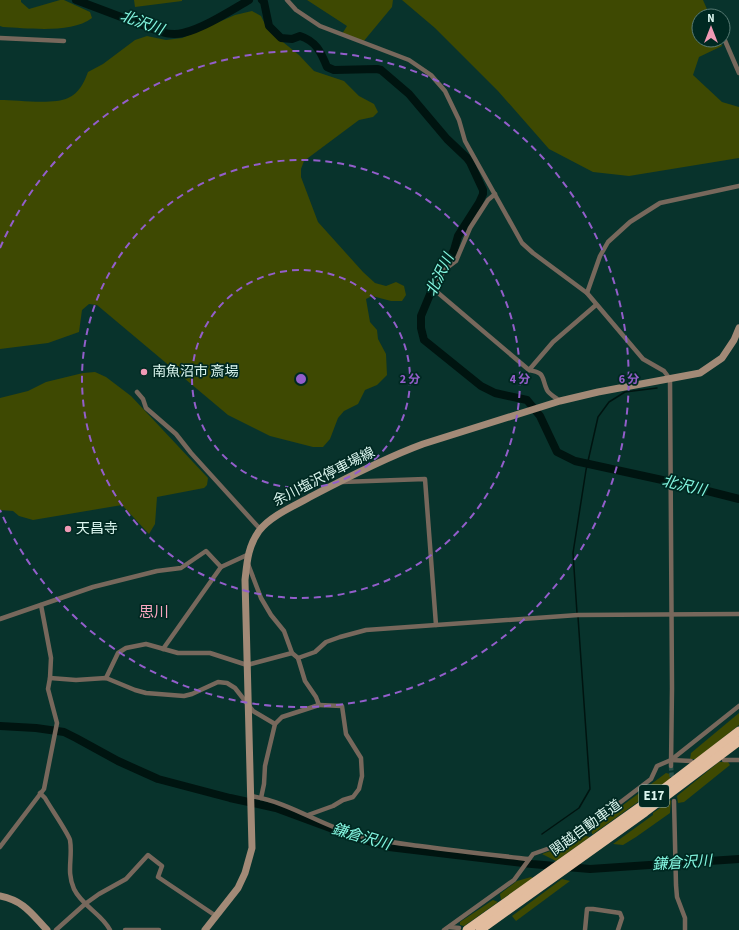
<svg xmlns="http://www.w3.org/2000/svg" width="739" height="930" viewBox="0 0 739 930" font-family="'Source Sans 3','Noto Sans JP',sans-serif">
  <rect width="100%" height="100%" fill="#08332c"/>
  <g fill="#3e4902">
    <path d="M0,0h21v2l8,7 31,-9h4l26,12 2,6c-21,16 -64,10 -89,9l-3,-1z"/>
    <polygon points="134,0 182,0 182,1 135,7"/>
    <polygon points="307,0 393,0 392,7 363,42 342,34 347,26"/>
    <polygon points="402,0 703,0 710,16 699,16 699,40 720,40 722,46 699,57 693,75 722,102 739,107 739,158 629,176 593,172 549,149 498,91 435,28"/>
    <path d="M252,11l9,5 7,14 31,25 15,16 30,10 15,15 15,8 4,8 -5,5 -14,3 -55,41 -3,8v8l17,45 45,50 12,11 11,3 10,-4 8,4 2,9 -4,6h-11l-19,-5 -6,3 4,23 7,8 1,9 8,15 1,21 -10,10 -12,5 -7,14 -14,7 -6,7 -8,21 -7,8h-10l-43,-11 -42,-21 -131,-110 -8,-1 -7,6 -3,22 -31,11 -48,6v-249c17,0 54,5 68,-2 11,-5 16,-15 20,-26l15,-8 32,-24 12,-4 19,4 16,-2 53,-23z"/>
    <polygon points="95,372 106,377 131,396 208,478 207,485 204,488 157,497 155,524 149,534 122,505 33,520 19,516 13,511 0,510 0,398 28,391 46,382 83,373"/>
    <polygon points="739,713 739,725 696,759 690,759 691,753"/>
    <polygon points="719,762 728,762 730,765 684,802 678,803 677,796"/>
    <polygon points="666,773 670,774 670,779 593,834 592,834 591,829"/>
    <polygon points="671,800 670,813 636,837 623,845 613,844 653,815 653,813"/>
    <polygon points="581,835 590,837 556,861 542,854 565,846"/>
    <polygon points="531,877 533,878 501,900 500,894 517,881"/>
    <polygon points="562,879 570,881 516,921 512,916"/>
    <polygon points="493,900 498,902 464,926 460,925 460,922"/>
  </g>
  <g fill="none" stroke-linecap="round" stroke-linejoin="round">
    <g stroke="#001410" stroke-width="1.5">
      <polyline points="577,613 573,553 586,470 598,417 609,402 625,392 657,388"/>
      <polyline points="542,834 579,808 590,789 578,617"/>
    </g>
    <g stroke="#001410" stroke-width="8">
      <path d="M76,0l85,32c7,2 14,3 22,1 21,-5 47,-22 66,-33"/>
      <path d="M262,0l2,2 5,24 12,12 11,1 8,-3c16,5 21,16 27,31l7,3 43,-1 4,1 28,24 38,45 20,19 3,4 13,28v4l-4,9 -21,33 -4,14 -4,8 -9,10 -20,48v12l3,12 57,46 14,7 32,7 13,16 17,36 18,9 101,22 63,16"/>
      <polyline points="0,726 36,728 64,732 76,738 118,761 158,779 230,798 276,808 360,839 389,847 532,864 590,869 739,859"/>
    </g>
    <polyline stroke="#285049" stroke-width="4.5" stroke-dasharray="4.5 2" stroke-linecap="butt" points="671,766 672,782"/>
    <g stroke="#77685c" stroke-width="4.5">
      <polyline points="287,0 296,10 320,26 409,60 431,75 445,91 459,120 465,141 522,243 533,253 587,293 643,359 664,371 670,379 672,688 671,766"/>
      <polyline points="723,36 739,73"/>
      <polyline points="0,38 64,41"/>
      <path d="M495,194l-7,6 -18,28 -14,33 -12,9 -5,11 -2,11 92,78c17,3 12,7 18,20 2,4 9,8 13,11"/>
      <polyline points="587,293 600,256 608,242 630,222 660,203 739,186"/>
      <polyline points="529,370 553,342 596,305"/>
      <polyline points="137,392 143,399 146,408 176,434 191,453 260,529"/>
      <polyline points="342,482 425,479 436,625"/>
      <polyline points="248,564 261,598 271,615 284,631 292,653 298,658 305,681 316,697 319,705 282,717 275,724 265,766 264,784 261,798"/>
      <polyline points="0,619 93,587 157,571 181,568 206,551 221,567"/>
      <polyline points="163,649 221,567 247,555"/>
      <polyline points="298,658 315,652 326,642 340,637 366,630 578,615 739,614"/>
      <polyline points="50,678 76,680 106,678 135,690 146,693 184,696 192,694 218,682 227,683 235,688 253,711 275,724"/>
      <polyline points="106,678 118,653 126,648 146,644 178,653 210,653 247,665 292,653"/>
      <polyline points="671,760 691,761"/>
      <polyline points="724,760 739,760"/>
      <path d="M40,793l5,5c5,9 23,35 25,42 3,18 -4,31 4,49 8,17 28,25 36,41"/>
      <path d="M251,796c38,6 69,29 105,39 21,6 42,8 64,11 36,5 73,9 109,13"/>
      <polyline points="674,801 676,885 677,897 685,918 685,930"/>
      <polyline points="308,815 333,806 343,800 353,797 359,789 362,776 361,758 346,734 342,706 319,705"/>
      <polyline points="0,847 44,789 57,723 48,689 50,678 51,658 41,605"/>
      <polyline points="449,927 459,928"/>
      <polyline points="56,930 85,904 99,894 126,879 148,855 162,866 158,877 216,916"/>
      <polyline points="125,930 159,930"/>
      <polyline points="444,930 514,880 533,854 564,843 584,830 651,779 657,766 671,760 739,706"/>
      <polyline points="585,930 587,909 593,909 620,913 622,918 618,930"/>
    </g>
    <g stroke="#a28a77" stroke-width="7">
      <path d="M0,896c24,5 31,17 47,34"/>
      <path d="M205,930l33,-42 7,-15 7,-25 -7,-268c2,-18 3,-34 14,-49 11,-15 37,-26 53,-35 36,-19 73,-38 111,-52l137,-43 38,-9 102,-19 22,-15 12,-18 5,-12"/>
    </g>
    <g stroke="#e2bc9e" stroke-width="9">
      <polyline points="467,930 640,807 739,731"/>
      <polyline points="480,930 645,812 739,741"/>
    </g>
  </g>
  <g fill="none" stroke="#935ecb" stroke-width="2" stroke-dasharray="7 5">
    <circle cx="301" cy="379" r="109"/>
    <circle cx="301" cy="379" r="219"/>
    <path d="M0 248A328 328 0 1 1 0 510"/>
  </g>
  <g fill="#f09ab5" stroke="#002922" stroke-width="1.5">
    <circle cx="144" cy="372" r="4"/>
    <circle cx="68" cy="529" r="4"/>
  </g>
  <g text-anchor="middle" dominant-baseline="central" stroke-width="3.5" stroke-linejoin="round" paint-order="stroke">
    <rect fill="#002922" stroke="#99b8b2" stroke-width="1" x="639" y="785" width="30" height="22" rx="3"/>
    <g font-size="13" font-weight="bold" fill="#dbf6ef">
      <text x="654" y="796">E17</text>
    </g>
    <g font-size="14" fill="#dbf6ef" stroke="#002922" text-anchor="start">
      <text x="152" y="372">南魚沼市 斎場</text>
      <text x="76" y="529">天昌寺</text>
    </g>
    <g font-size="14" fill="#dbf6ef" stroke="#002922">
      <text transform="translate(324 477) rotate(-27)">余川塩沢停車場線</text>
      <text transform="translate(586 828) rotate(-36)">関越自動車道</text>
    </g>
    <g font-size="15" font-style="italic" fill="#85f8e2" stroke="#002922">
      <text transform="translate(142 23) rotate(20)">北沢川</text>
      <text transform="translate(440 275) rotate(-64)">北沢川</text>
      <text transform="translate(684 486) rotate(13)">北沢川</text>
      <text transform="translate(361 837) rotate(16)">鎌倉沢川</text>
      <text transform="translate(682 863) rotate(-4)">鎌倉沢川</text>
    </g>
    <g font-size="15" fill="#f8a7c0" stroke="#002922">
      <text x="154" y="612">思川</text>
    </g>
  </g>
  <circle cx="301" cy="379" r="6" fill="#935ecb" stroke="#002922" stroke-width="2"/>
  <g font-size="12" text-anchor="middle" font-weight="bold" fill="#935ecb" stroke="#002922" stroke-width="3.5" stroke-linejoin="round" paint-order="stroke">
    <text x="410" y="383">2 分</text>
    <text x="520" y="383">4 分</text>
    <text x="629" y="383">6 分</text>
  </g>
  <g transform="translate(711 28)"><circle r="19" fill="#002922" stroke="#587b74"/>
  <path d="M0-3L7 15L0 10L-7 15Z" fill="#f09ab5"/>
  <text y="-6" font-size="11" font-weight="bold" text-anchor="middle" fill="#dbf6ef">N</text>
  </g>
</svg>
